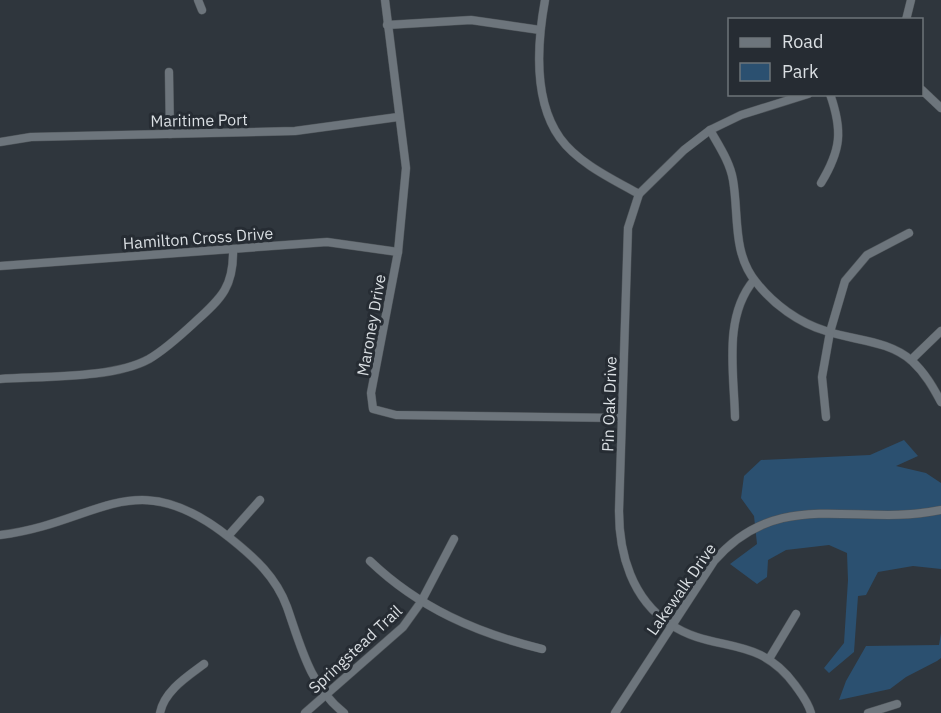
<svg xmlns="http://www.w3.org/2000/svg" width="941" height="713" viewBox="0 0 941 713" font-family="'IBM Plex Sans',sans-serif">
  <rect width="100%" height="100%" fill="#2f363d"/>
  <g fill="#2b5070">
    <polygon points="904,440 918,456 896,466 926,473 941,483 941,569 913,566 878,572 866,595 858,596 854,652 829,673 824,668 844,643 848,580 847,553 829,545 786,550 768,560 767,577 757,584 730,564 757,544 754,516 741,498 744,476 761,460 870,455"/>
    <polygon points="941,633 941,658 937,661 906,677 890,689 839,700 846,681 866,646 939,645"/>
  </g>
  <g fill="none" stroke-linecap="round" stroke-linejoin="round">
    <defs>
      <g id="minor">
        <polyline points="198,0 202,10"/>
        <polyline points="385,0 406,168 398,252 371,393 373,409 396,415 620,418"/>
        <path d="M545,0c-8,44 -12,100 15,138 18,25 52,41 79,56"/>
        <polyline points="906,20 911,0"/>
        <polyline points="387,25 471,20 540,30"/>
        <polyline points="169,72 170,134"/>
        <polyline points="922,90 941,108"/>
        <path d="M808,94l-67,21 -31,15 -26,20 -45,44 -11,34 -9,283c0,43 13,88 51,113 44,30 87,9 125,61 7,10 13,17 16,28"/>
        <path d="M710,130c9,16 20,32 23,50 6,34 -1,73 23,102 17,22 43,41 70,49 29,10 62,9 86,30 13,12 21,26 29,41"/>
        <polyline points="0,142 31,137 295,131 398,117"/>
        <path d="M821,183c20,-33 22,-52 9,-89"/>
        <polyline points="0,266 327,242 398,252"/>
        <polyline points="911,360 941,331"/>
        <path d="M0,379c41,-3 113,0 149,-20 17,-10 32,-24 46,-37 27,-24 39,-36 38,-73"/>
        <path d="M735,417c-1,-45 -12,-100 19,-137"/>
        <polyline points="826,417 822,377 830,332 845,281 867,255 909,233"/>
        <path d="M0,535c99,-12 134,-74 230,3 25,20 46,39 57,69 14,40 23,79 57,106"/>
        <polyline points="228,536 260,500"/>
        <path d="M370,561c49,47 107,72 172,88"/>
        <polyline points="769,659 796,614"/>
        <path d="M160,713c4,-22 28,-37 44,-49"/>
        <polyline points="305,713 403,627 421,602 454,539"/>
        <path d="M615,713l99,-152c66,-76 142,-33 227,-51"/>
        <polyline points="868,713 897,704"/>
      </g>
    </defs>
    <use href="#minor" stroke="#4e5459" stroke-width="9"/>
    <use href="#minor" stroke="#6d757c" stroke-width="8"/>
  </g>
  <g text-anchor="middle" dominant-baseline="central" stroke-width="6" stroke-linejoin="round" paint-order="stroke">
    <g font-size="16" fill="#dadfe3" stroke="#262c33">
      <text transform="translate(199 120) rotate(-1)">Maritime Port</text>
      <text transform="translate(198 238) rotate(-4)">Hamilton Cross Drive</text>
      <text transform="translate(371 325) rotate(-80)">Maroney Drive</text>
      <text transform="translate(609 404) rotate(-88)">Pin Oak Drive</text>
      <text transform="translate(681 589) rotate(-55)">Lakewalk Drive</text>
      <text transform="translate(355 649) rotate(-43)">Springstead Trail</text>
    </g>
  </g>
  <rect x="728" y="18" width="195" height="78" fill="#262c33" stroke="#6e7479" stroke-width="1.5"/>
  <rect x="740" y="38" width="30" height="9" fill="#6d757c" stroke="#6e7479" stroke-width="1.5"/>
  <text x="782" y="48" font-size="18" fill="#dadfe3">Road</text>
  <rect x="740" y="63" width="30" height="18" fill="#2b5070" stroke="#6e7479" stroke-width="1.5"/>
  <text x="782" y="78" font-size="18" fill="#dadfe3">Park</text>
</svg>
